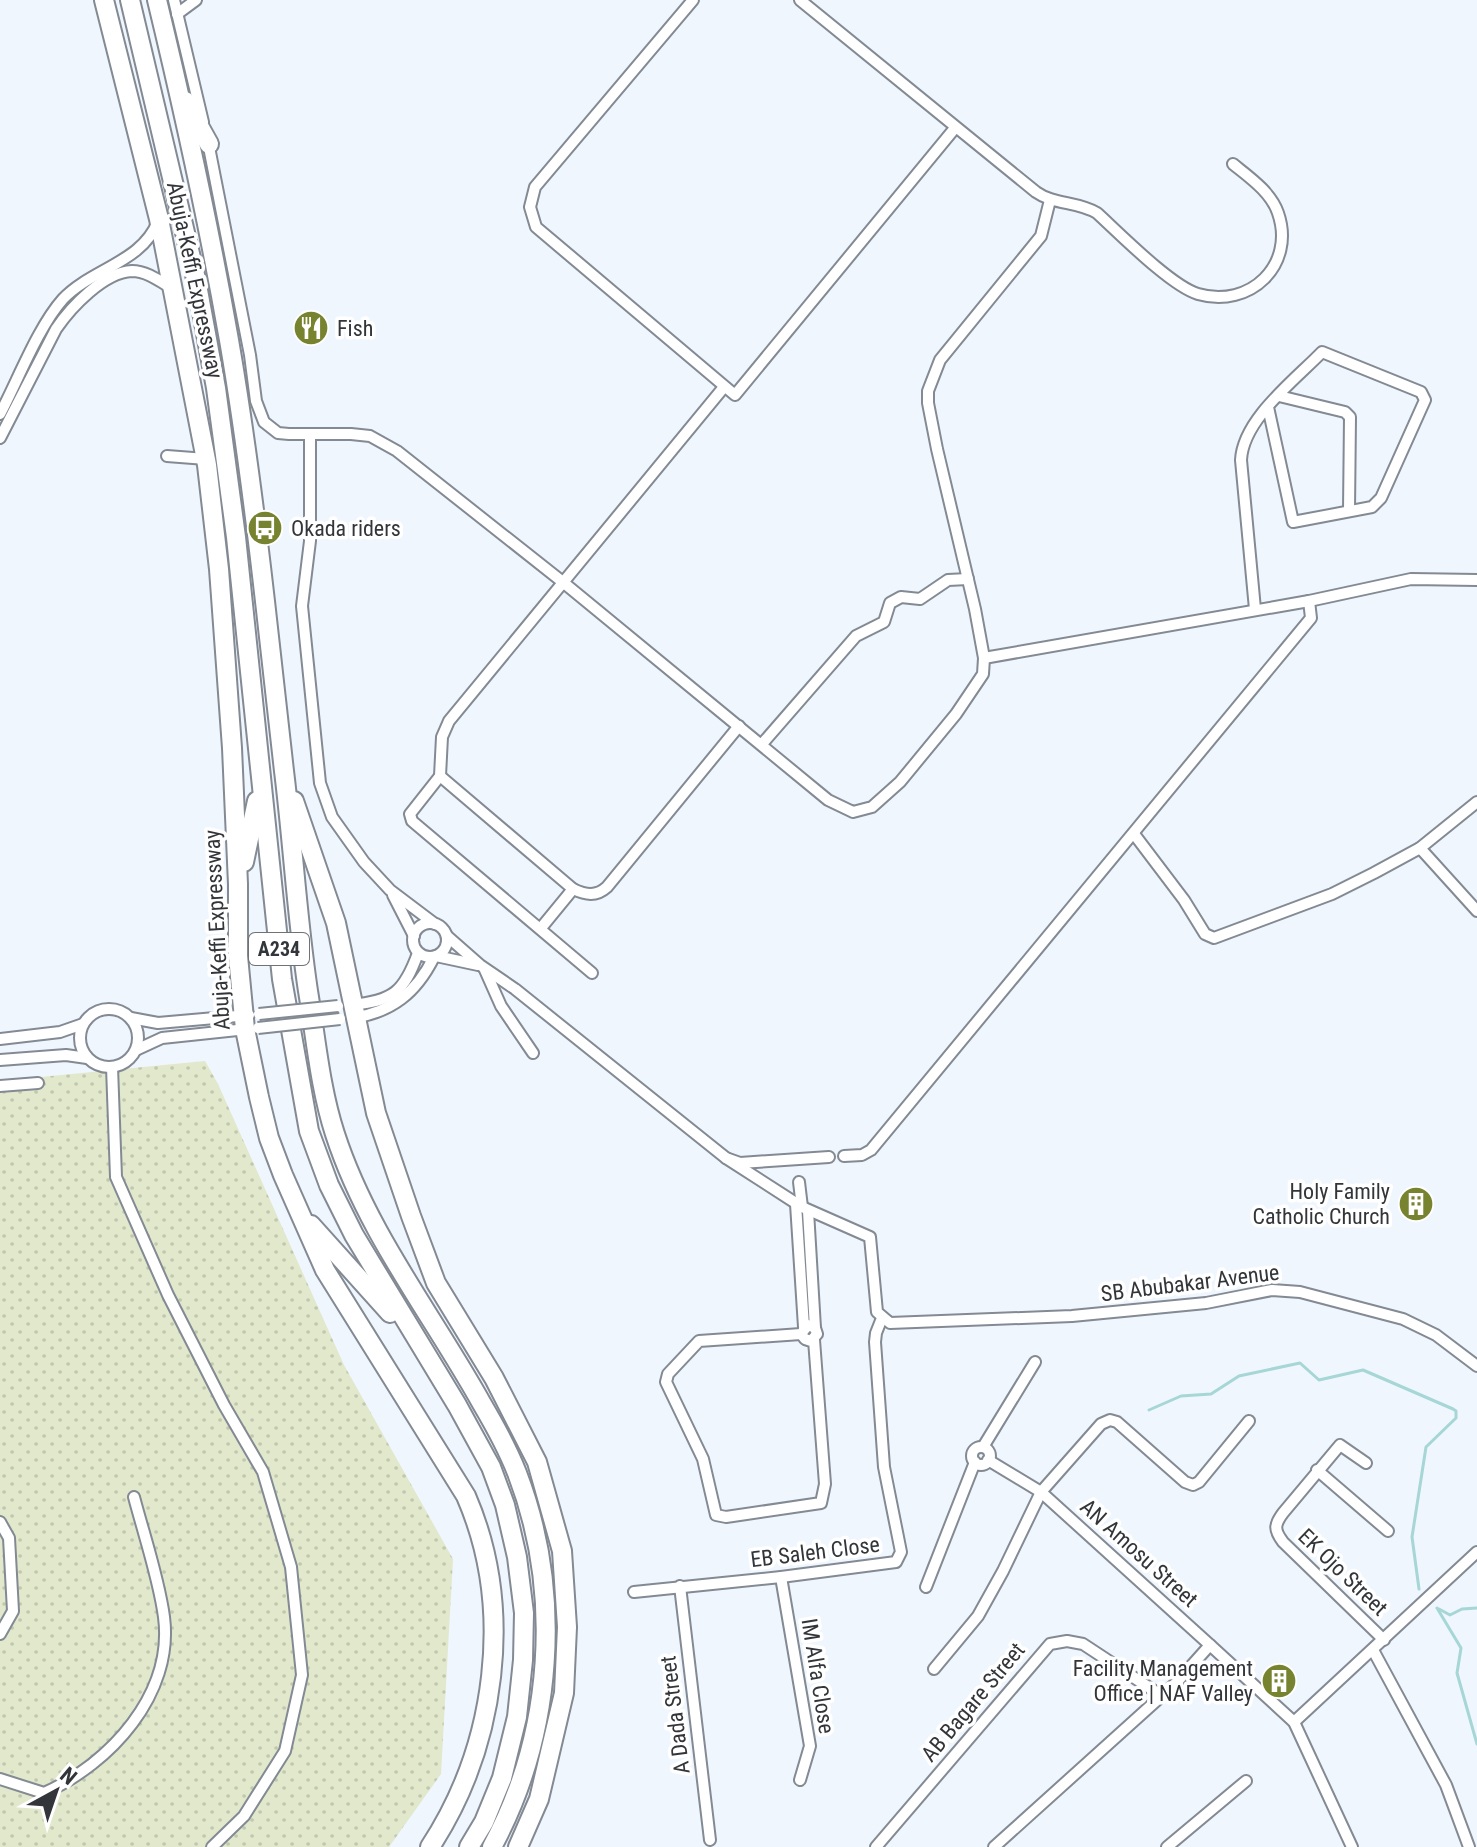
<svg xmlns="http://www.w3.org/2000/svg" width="1477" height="1847" viewBox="0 0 1477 1847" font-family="'Roboto Condensed',sans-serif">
  <defs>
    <pattern id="grass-dots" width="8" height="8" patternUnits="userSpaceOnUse" patternTransform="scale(2)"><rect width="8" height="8" fill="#e2e8cb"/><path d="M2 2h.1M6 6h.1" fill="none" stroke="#c2c8af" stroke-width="1.8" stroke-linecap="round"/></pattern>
  </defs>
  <rect width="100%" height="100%" fill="#eff6fe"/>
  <polygon fill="url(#grass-dots)" points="205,1061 218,1084 344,1365 453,1559 441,1774 389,1847 0,1847 0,1081"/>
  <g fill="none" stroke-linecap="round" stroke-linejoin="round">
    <g stroke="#a6d6d5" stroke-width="3">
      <polyline points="1149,1410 1181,1396 1211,1394 1239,1376 1300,1363 1319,1380 1363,1370 1453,1409 1456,1411 1456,1418 1426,1447 1412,1537 1419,1589"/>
      <polyline points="1437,1608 1461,1648 1457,1673 1477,1744"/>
      <polyline points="1439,1609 1450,1615 1462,1609 1477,1608"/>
    </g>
    <defs>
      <g id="street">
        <polyline points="174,0 203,122"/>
        <polyline points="693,0 535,187 530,207 536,227 735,395 955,128"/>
        <path d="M800,0l236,192c18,13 41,9 61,21 22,20 74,73 101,81 52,15 98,-29 80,-81 -7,-21 -29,-36 -45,-49"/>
        <polyline points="177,14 196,0"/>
        <polyline points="208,142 250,355 256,401 264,422 278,433 289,434 351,434 370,436 397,451 564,583 828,800 853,812 872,807 900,782 956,714 983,674 984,658 975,609 937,449 928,403 928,391 940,360 1041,236 1050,200"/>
        <polyline points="1279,396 1345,412 1350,417 1349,511"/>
        <path d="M0,414c18,-34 38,-87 63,-115 28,-30 80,-37 95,-78"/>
        <polyline points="310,435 310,541 302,606 320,783 332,817 364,862 390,890 435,924"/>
        <path d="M0,438l56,-109c15,-22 48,-57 76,-58 15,0 29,11 41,18"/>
        <polyline points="167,456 206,459"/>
        <path d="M1255,609l-14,-149c2,-41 54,-80 81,-108l99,40 4,8 -44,98 -9,9 -79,15 -25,-115"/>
        <polyline points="984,658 1309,601 1411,579 1477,580"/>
        <polyline points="762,744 856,636 884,622 890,603 901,597 920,599 948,580 968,579"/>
        <path d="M440,776l133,113c13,6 23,8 34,-2l132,-161"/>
        <polyline points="1134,834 1184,900 1205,934 1214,938 1332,894 1374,873 1420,848 1477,802"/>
        <polyline points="1420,848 1477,911"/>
        <polyline points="393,895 414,936"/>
        <circle cx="430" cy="940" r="17"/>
        <polyline points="541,928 573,889"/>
        <polyline points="447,936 480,965 515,989 726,1158 740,1163 829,1157"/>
        <polyline points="436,956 478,965"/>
        <polyline points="485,970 501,1006 533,1053"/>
        <polyline points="592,973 412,821 410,814 440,776 442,737 449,721 724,387"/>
        <path d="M351,1005c42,-4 53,-13 67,-52"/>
        <circle cx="109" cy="1038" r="29"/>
        <polyline points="131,1018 158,1023 249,1015"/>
        <path d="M353,1018c39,-6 63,-25 81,-61"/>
        <polyline points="0,1039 60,1032 83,1024"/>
        <polyline points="136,1050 162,1038 247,1029"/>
        <polyline points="0,1060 66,1055 87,1058"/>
        <polyline points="112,1067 116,1177 168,1295 224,1405 263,1472 291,1567 302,1675 285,1751 244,1816 212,1847"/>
        <polyline points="0,1086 38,1083"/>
        <polyline points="844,1156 862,1155 871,1150 1311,618 1309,601"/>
        <polyline points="726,1158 802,1207 870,1237 877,1312 890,1323 1072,1316 1206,1303 1272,1290 1300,1292 1403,1319 1436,1335 1477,1366"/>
        <polyline points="799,1182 802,1207"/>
        <polyline points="796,1204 804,1327"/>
        <polyline points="808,1211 815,1328"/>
        <polyline points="801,1334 808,1325 815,1328 817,1334 811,1341 805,1339 801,1334 699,1341 668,1374 666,1382 703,1459 716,1515 726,1517 821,1503 825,1484 814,1340"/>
        <polyline points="983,1447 1035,1362"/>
        <circle cx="981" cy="1456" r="9"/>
        <polyline points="988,1460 1041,1492 1210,1645"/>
        <path d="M1366,1463l-26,-18 -57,68c-9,12 -9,17 0,29l101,98"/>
        <polyline points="1317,1470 1388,1531"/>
        <polyline points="0,1522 9,1538 13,1611 0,1634"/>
        <polyline points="781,1577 810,1746 800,1780"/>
        <polyline points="680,1586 710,1840"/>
        <polyline points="926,1587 975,1462"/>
        <polyline points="634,1592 781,1577 896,1562 901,1552 884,1467 875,1342 876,1333 882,1318"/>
        <polyline points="1373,1650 1446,1785 1469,1847"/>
        <polyline points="934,1669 978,1616 1003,1571 1041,1492 1101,1424 1110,1420 1117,1422 1185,1482 1193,1485 1199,1482 1249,1421"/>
        <polyline points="1294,1722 1477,1552"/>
        <path d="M0,1779l44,14c66,-29 130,-99 120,-176 -5,-38 -20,-82 -30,-120"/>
        <polyline points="876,1847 1050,1644 1067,1641 1083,1644 1162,1696"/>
        <polyline points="994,1847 1176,1683 1210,1645 1294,1722 1352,1847"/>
        <polyline points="1167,1847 1246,1781"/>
      </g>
      <g id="highway">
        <path d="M104,0l55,219 48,246 12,104 13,179 6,136v72l7,73 14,68 10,41 14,37 42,95 141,226c49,113 30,250 -36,351"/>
        <polyline points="130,0 196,279 216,388 236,537 282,979 309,1131 329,1185 354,1235 457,1405 491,1467 505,1505 517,1557 524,1613 523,1660 517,1717 502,1778 484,1822 469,1847"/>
        <path d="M157,0c27,112 52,226 72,340 17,98 29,197 40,297 5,44 10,89 15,134 9,73 13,147 24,220 8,48 12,97 27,143 32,99 97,180 147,270 13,22 26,46 35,69 46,120 36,261 -25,374"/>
        <polyline points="185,101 209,144"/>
        <polyline points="294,801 336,923 376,1113 411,1216 436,1283 494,1378 537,1462 562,1551 567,1627 564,1693 539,1799 518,1847"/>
        <polyline points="244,862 257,801"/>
        <polyline points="311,1225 390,1313"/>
      </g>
    </defs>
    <use href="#street" stroke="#838a93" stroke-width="14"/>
    <use href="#highway" stroke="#838a93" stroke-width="22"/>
    <use href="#street" stroke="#fff" stroke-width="10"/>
    <use href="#highway" stroke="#fff" stroke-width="18"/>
    <defs>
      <g id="street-bridge">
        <polyline points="259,1014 338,1006"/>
        <polyline points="258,1028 340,1019"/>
      </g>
    </defs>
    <use href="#street-bridge" stroke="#838a93" stroke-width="14" stroke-linecap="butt"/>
    <use href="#street-bridge" stroke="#fff" stroke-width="10"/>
  </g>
  <defs>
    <symbol id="restaurant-disc" viewBox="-11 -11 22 22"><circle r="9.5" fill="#788330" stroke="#fff"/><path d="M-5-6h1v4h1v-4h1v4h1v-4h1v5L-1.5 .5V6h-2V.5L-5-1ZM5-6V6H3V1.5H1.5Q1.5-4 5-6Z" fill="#fff"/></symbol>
    <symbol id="bus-disc" viewBox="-11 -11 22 22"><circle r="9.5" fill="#788330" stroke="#fff"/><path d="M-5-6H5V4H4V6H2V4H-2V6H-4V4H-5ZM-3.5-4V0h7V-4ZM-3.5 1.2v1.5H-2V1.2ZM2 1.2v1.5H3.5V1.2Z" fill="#fff"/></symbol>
    <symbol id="building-disc" viewBox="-11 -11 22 22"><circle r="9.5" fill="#788330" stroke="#fff"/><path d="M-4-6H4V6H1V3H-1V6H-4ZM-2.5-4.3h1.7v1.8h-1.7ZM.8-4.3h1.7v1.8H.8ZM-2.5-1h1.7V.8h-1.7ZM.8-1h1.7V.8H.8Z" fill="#fff"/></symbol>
  </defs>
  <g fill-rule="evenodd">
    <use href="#restaurant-disc" x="291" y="308" width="40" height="40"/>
    <use href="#bus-disc" x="245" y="508" width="40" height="40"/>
    <use href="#building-disc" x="1396" y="1184" width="40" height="40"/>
    <use href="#building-disc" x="1259" y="1661" width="40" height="40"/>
  </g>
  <g text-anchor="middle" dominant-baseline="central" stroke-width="7" stroke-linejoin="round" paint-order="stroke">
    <rect fill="#fff" stroke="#707274" stroke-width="2" x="249" y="933" width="60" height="32" rx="6"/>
    <g font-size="20" font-weight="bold" fill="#323539">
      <text x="279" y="949">A234</text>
    </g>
    <g font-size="22" fill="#323539" stroke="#fff">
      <text transform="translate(195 280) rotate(78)">Abuja-Keffi Expressway</text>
      <text transform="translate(217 930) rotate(-93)">Abuja-Keffi Expressway</text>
      <text transform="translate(1190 1283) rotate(-7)">SB Abubakar Avenue</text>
      <text transform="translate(815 1552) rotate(-7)">EB Saleh Close</text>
      <text transform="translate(1139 1553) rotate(42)">AN Amosu Street</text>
      <text transform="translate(1343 1572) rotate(44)">EK Ojo Street</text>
      <text transform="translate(818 1676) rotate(81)">IM Alfa Close</text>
      <text transform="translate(973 1702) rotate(-50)">AB Bagare Street</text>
      <text transform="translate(675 1715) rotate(-97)">A Dada Street</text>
    </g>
    <g font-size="22" fill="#323539" stroke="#fff" text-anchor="start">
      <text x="337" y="328">Fish</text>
      <text x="291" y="528">Okada riders</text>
      <text x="1390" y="1191" text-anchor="end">Holy Family<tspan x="1390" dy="25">Catholic Church</tspan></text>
      <text x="1253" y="1668" text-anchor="end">Facility Management<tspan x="1253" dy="25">Office | NAF Valley</tspan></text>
    </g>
  </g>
  <g transform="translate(56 1791) rotate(40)" stroke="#ffffff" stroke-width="6" paint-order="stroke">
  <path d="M0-6L14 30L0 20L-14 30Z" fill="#323539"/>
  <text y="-12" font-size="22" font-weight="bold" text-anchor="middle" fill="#323539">N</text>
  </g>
</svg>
